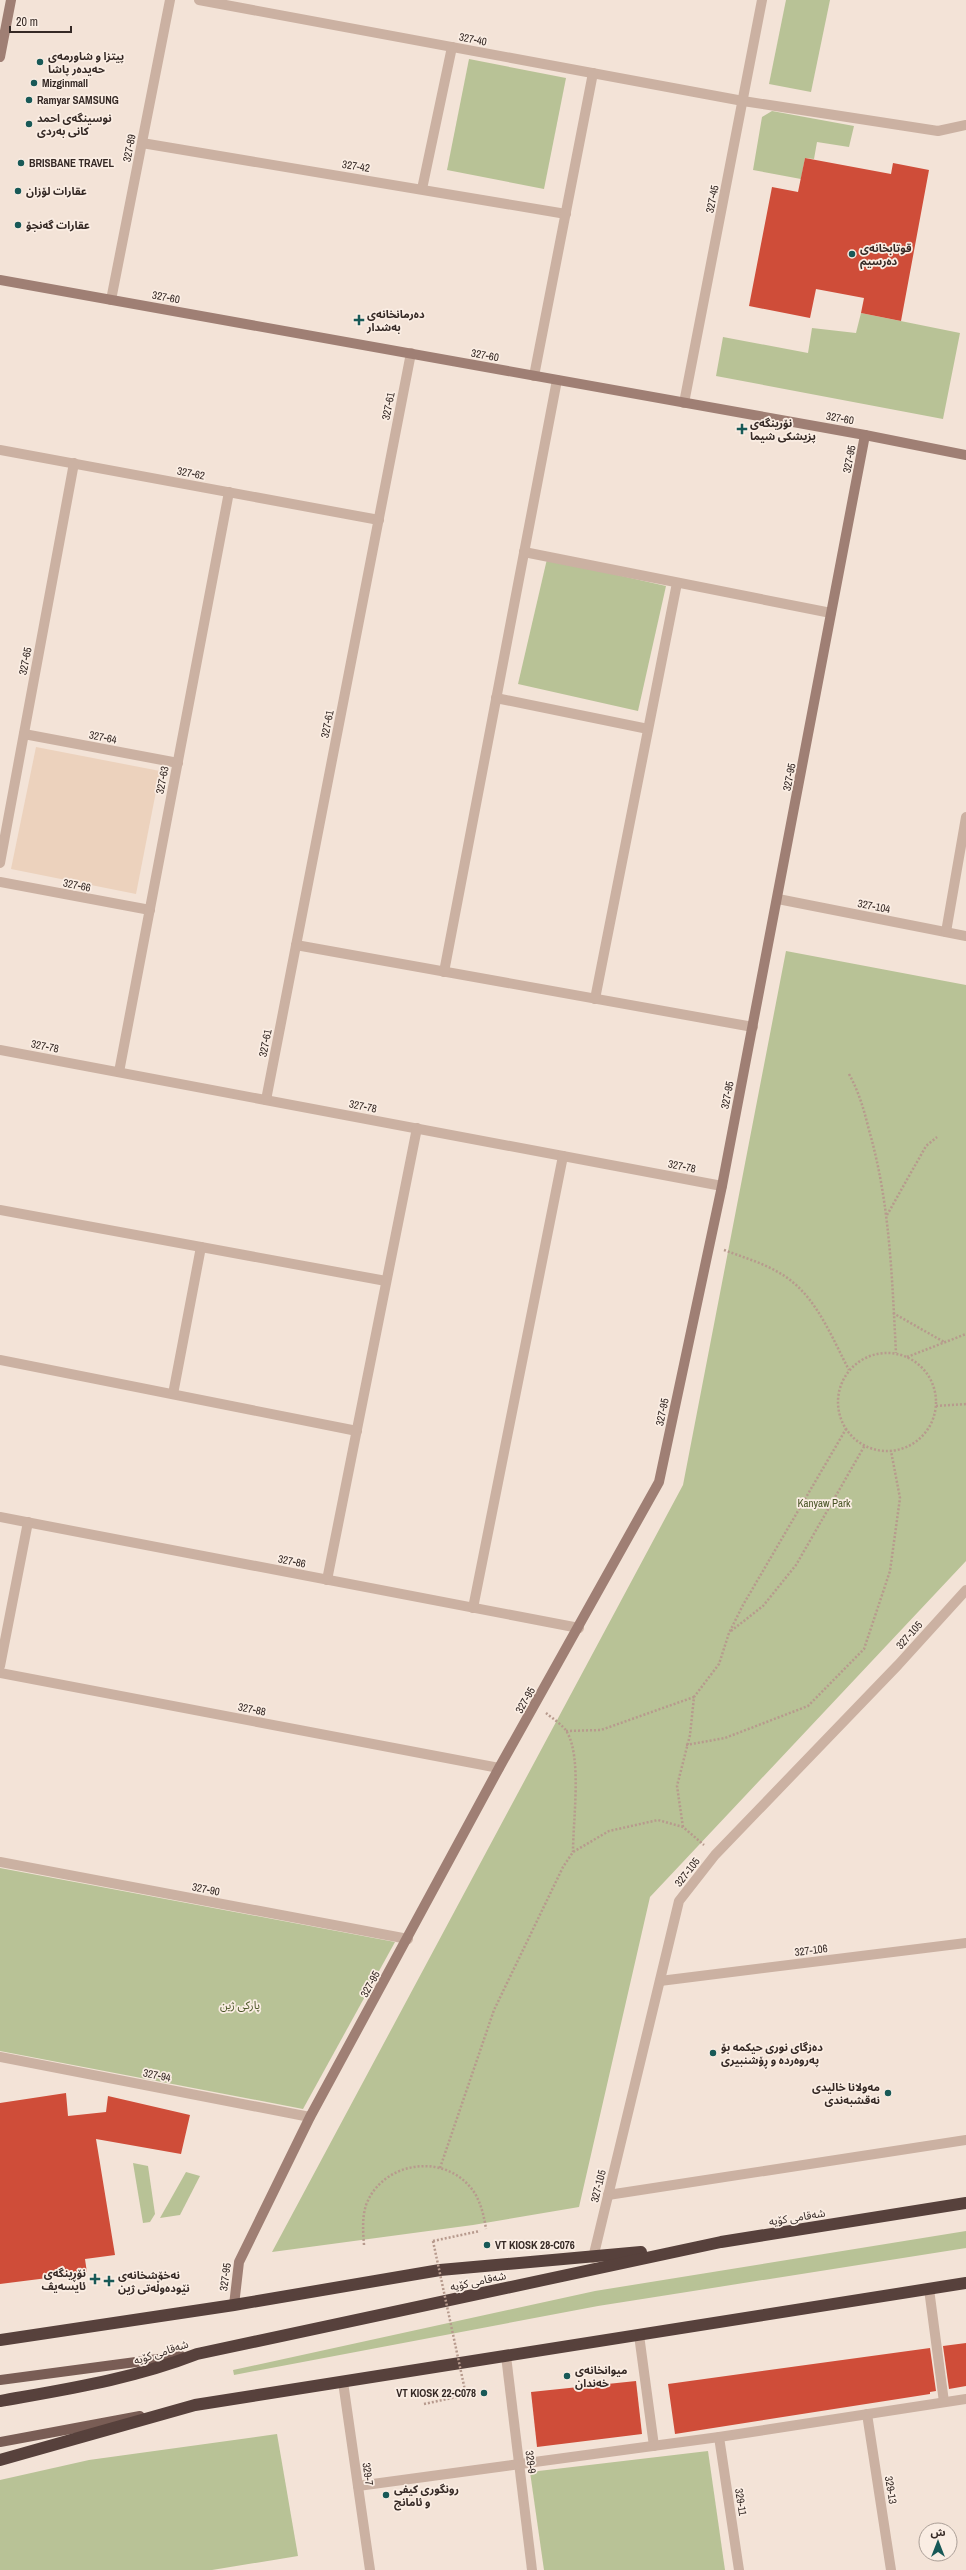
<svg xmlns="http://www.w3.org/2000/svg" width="966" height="2570" viewBox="0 0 966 2570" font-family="'Archivo Narrow','Noto Sans Arabic',sans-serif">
  <rect width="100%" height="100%" fill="#f3e3d7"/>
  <g fill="#b8c296">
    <polygon points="786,0 830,0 811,92 769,84"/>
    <polygon points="469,59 566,78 544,189 447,170"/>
    <polygon points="772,111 854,126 849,147 817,142 814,159 805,158 801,179 753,170 762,117"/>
    <polygon points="861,313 960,333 943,419 716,376 723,337 808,353 812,328 856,333"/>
    <polygon points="547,559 666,586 638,711 518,684"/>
    <polygon points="786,951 966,985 966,1561 650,1897 579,2207 473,2225 272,2252 683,1485"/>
    <polygon points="0,1868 395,1942 303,2109 0,2051"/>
    <polygon points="133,2163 148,2166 155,2214 150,2222 143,2223"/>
    <polygon points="186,2172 200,2176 180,2215 160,2218"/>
    <polygon points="966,2231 966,2248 598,2306 234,2375 233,2370 595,2291"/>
    <polygon points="277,2434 298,2556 212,2570 0,2570 0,2480 89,2460"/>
    <polygon points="708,2451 725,2570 544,2570 530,2472"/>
  </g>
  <polygon fill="#ecd2bd" points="36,747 160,771 136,894 11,869"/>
  <g fill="#cf4d39">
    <polygon points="805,158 891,174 893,163 929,170 901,321 861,313 864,298 816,289 810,318 749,306 772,187 798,192"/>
    <polygon points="66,2093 68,2116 106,2112 108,2096 190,2115 181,2154 96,2139 115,2255 85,2259 87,2273 0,2284 0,2103"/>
    <polygon points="966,2343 966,2386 949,2389 943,2346"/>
    <polygon points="930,2348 936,2391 930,2392 930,2394 675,2434 668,2384"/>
    <polygon points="636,2381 642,2434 537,2447 531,2392"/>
  </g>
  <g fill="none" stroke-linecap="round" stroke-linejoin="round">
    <g stroke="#b79a8d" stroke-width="2.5" stroke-dasharray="2 2" stroke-linecap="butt">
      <path d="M849,1074c10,18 15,36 20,56 21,73 23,148 27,223"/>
      <polyline points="887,1215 926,1146 937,1137"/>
      <path d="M724,1250c21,8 43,14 62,27 31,21 46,61 63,93"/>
      <polyline points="893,1313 944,1342"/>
      <circle cx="887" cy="1402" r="49"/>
      <polyline points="907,1357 966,1334"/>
      <polyline points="936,1406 966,1404"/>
      <polyline points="731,1631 763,1606 796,1565 865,1445"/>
      <path d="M546,1713c6,5 17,12 21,19 15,26 6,88 6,120"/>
      <polyline points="566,1731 601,1730 694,1697"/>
      <polyline points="686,1745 725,1738 808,1706 864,1649 890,1571 900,1498 891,1451"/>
      <polyline points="683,1827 677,1786 690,1735 694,1697 719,1664 729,1633 743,1605 846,1429"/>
      <polyline points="440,2168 494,2010 563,1867 573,1852 609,1831 658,1820 683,1827 704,1845"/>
      <polyline points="433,2241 480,2231"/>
      <path d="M364,2245c-1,-14 -2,-27 2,-40 17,-45 81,-53 108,-13 7,11 10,24 12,37"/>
      <polyline points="424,2404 466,2395"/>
    </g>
    <g stroke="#cbb1a2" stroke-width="10">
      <polyline points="743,101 938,131 966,125"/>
      <polyline points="608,2195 966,2140"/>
    </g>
    <g stroke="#cbb1a2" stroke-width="10">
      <polyline points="199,0 743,101"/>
      <polyline points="142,143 566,214"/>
      <polyline points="422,189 452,47"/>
      <polyline points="111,300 170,0"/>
      <polyline points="534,376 593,73"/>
      <polyline points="684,403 762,0"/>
      <polyline points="0,450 379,520"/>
      <polyline points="524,552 831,613"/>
      <polyline points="496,698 648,729"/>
      <polyline points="24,734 178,763"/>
      <polyline points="0,863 74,463"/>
      <polyline points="0,882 150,910"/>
      <polyline points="778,899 966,936"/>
      <polyline points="946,932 966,817"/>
      <polyline points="296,945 753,1027"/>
      <polyline points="444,972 557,380"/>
      <polyline points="595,999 677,583"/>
      <polyline points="0,1050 722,1186"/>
      <polyline points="119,1072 229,492"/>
      <polyline points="266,1100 411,353"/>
      <polyline points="0,1210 386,1281"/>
      <polyline points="0,1360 357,1431"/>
      <polyline points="173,1394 201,1247"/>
      <polyline points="0,1517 579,1628"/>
      <polyline points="327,1580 417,1128"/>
      <polyline points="473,1608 563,1156"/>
      <polyline points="0,1666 28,1522"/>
      <polyline points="0,1673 499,1768"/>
      <polyline points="0,1862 408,1939"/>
      <polyline points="660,1981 966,1943"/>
      <polyline points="0,2057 310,2117"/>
      <polyline points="593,2258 679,1901 715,1855 898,1665 966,1590"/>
      <polyline points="929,2289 944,2402"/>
      <polyline points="639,2335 654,2446"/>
      <polyline points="506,2356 532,2570"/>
      <polyline points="343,2382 370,2570"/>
      <polyline points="867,2414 891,2570"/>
      <polyline points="719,2437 739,2570"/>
      <polyline points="358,2486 719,2437 966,2399"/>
    </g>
    <g stroke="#9f7f74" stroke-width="10">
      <polyline points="0,57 11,0"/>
      <polyline points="0,280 865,435 966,455"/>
      <polyline points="234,2305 239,2262 310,2117 499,1768 659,1482 722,1186 865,435"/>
    </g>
    <g stroke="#795d55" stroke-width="10">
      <polyline points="0,2380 181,2356"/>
      <polyline points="0,2442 140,2416"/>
    </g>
    <g stroke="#57413c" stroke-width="12">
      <polyline points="0,2340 234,2305 440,2270 641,2252"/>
      <path d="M0,2401c67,-12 133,-22 197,-47l524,-112 245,-39"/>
      <polyline points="0,2460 195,2405 966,2283"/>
    </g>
    <polyline stroke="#b79a8d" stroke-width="2.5" stroke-dasharray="2 2" stroke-linecap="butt" points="433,2241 466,2395"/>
  </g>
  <g fill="#185957" stroke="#faede3" stroke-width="1.5">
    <circle cx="40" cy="62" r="4"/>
    <circle cx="34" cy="83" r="4"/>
    <circle cx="29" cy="100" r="4"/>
    <circle cx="29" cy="124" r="4"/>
    <circle cx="21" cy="163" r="4"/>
    <circle cx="18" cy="191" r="4"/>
    <circle cx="18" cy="225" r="4"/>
    <circle cx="852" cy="254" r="4"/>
    <path d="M357 314h4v4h4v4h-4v4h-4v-4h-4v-4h4z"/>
    <path d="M740 423h4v4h4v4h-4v4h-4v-4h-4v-4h4z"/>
    <circle cx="713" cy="2053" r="4"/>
    <circle cx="888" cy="2093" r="4"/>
    <circle cx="487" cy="2245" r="4"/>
    <path d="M93 2273h4v4h4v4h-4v4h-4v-4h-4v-4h4z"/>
    <path d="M107 2275h4v4h4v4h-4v4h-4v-4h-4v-4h4z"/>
    <circle cx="567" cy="2376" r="4"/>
    <circle cx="484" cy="2393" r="4"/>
    <circle cx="386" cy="2495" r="4"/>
  </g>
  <g text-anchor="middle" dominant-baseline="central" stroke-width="3.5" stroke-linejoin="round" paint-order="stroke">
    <g font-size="11" fill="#352925" stroke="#faede3">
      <text transform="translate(473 39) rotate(11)">327-40</text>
      <text transform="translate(129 148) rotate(-79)">327-89</text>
      <text transform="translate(356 166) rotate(9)">327-42</text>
      <text transform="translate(712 199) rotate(-79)">327-45</text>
      <text transform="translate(166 297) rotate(10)">327-60</text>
      <text transform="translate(485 355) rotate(10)">327-60</text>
      <text transform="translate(388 406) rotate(-79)">327-61</text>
      <text transform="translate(840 418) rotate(10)">327-60</text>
      <text transform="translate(849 459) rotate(-79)">327-95</text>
      <text transform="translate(191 473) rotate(11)">327-62</text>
      <text transform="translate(25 661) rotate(-79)">327-65</text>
      <text transform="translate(327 724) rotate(-79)">327-61</text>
      <text transform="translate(103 737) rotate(11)">327-64</text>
      <text transform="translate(789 777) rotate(-79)">327-95</text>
      <text transform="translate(162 780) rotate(-79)">327-63</text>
      <text transform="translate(77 885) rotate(11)">327-66</text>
      <text transform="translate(874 906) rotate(11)">327-104</text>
      <text transform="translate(265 1043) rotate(-79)">327-61</text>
      <text transform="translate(45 1046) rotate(11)">327-78</text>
      <text transform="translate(727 1095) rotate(-79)">327-95</text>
      <text transform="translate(363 1106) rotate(11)">327-78</text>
      <text transform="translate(682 1166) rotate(11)">327-78</text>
      <text transform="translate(662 1412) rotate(-78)">327-95</text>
      <text transform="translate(292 1561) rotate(11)">327-86</text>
      <text transform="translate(909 1635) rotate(-48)">327-105</text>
      <text transform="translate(525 1700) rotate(-60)">327-95</text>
      <text transform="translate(252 1709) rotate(11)">327-88</text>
      <text transform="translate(687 1872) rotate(-52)">327-105</text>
      <text transform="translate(206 1889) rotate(11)">327-90</text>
      <text transform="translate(811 1950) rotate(-7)">327-106</text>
      <text transform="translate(370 1984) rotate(-61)">327-95</text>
      <text transform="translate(157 2075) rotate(11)">327-94</text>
      <text transform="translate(598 2186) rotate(-76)">327-105</text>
      <text transform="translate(797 2217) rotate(-9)">شەقامی کۆیە</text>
      <text transform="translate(225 2277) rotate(-82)">327-95</text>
      <text transform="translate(478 2281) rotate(-12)">شەقامی کۆیە</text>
      <text transform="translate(161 2352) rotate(-18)">شەقامی کۆیە</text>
      <text transform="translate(531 2462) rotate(83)">329-9</text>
      <text transform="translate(368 2474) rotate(82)">329-7</text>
      <text transform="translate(891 2490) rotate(81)">329-13</text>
      <text transform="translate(741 2502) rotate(81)">329-11</text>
    </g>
    <g font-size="11" font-weight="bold" fill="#352925" stroke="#faede3" text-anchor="start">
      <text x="48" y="56">پیتزا و شاورمەی<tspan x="48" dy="13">حەیدەر پاشا</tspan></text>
      <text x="42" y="83">Mizginmall</text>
      <text x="37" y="100">Ramyar SAMSUNG</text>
      <text x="37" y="118">نوسینگەی احمد<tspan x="37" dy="13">کانی بەردی</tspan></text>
      <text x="29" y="163">BRISBANE TRAVEL</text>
      <text x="26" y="191">عقارات لۆزان</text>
      <text x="26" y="225">عقارات گەنجۆ</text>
      <text x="860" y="248">قوتابخانەی<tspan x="860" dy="13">دەرسیم</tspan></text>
      <text x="367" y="314">دەرمانخانەی<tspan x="367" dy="13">بەشدار</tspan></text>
      <text x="750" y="423">نۆرینگەی<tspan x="750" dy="13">پزیشکی شیما</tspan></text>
      <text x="721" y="2047">دەزگای نوری حیکمە بۆ<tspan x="721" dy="13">پەروەردە و ڕۆشنبیری</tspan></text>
      <text x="880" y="2087" text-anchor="end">مەولانا خالیدی<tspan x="880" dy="13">نەقشبەندی</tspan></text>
      <text x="495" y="2245">VT KIOSK 28-C076</text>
      <text x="86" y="2273" text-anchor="end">نۆڕینگەی<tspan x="86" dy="13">ئایسەیڤ</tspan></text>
      <text x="118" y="2275">نەخۆشخانەی<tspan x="118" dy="13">نێودەوڵەتی ژین</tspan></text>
      <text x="575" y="2370">میوانخانەی<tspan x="575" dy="13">خەندان</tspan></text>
      <text x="476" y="2393" text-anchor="end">VT KIOSK 22-C078</text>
      <text x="394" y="2489">رونگورى كيفى<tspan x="394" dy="13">و ئامانج</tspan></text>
    </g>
    <g font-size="11" fill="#4a5527" stroke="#faede3">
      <text x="824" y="1503">Kanyaw Park</text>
      <text x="240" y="2005">پارکی ژین</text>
    </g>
  </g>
  <g transform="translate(938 2542)"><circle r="19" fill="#faede3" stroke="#ab9f97"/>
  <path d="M0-3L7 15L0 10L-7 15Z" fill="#185957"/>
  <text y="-6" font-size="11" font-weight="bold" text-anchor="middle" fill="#352925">ش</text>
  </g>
  <path d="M10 26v6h61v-6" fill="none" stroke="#352925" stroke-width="2"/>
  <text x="16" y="26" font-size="12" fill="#352925" stroke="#faede3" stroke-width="3" paint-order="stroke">20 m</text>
</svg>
